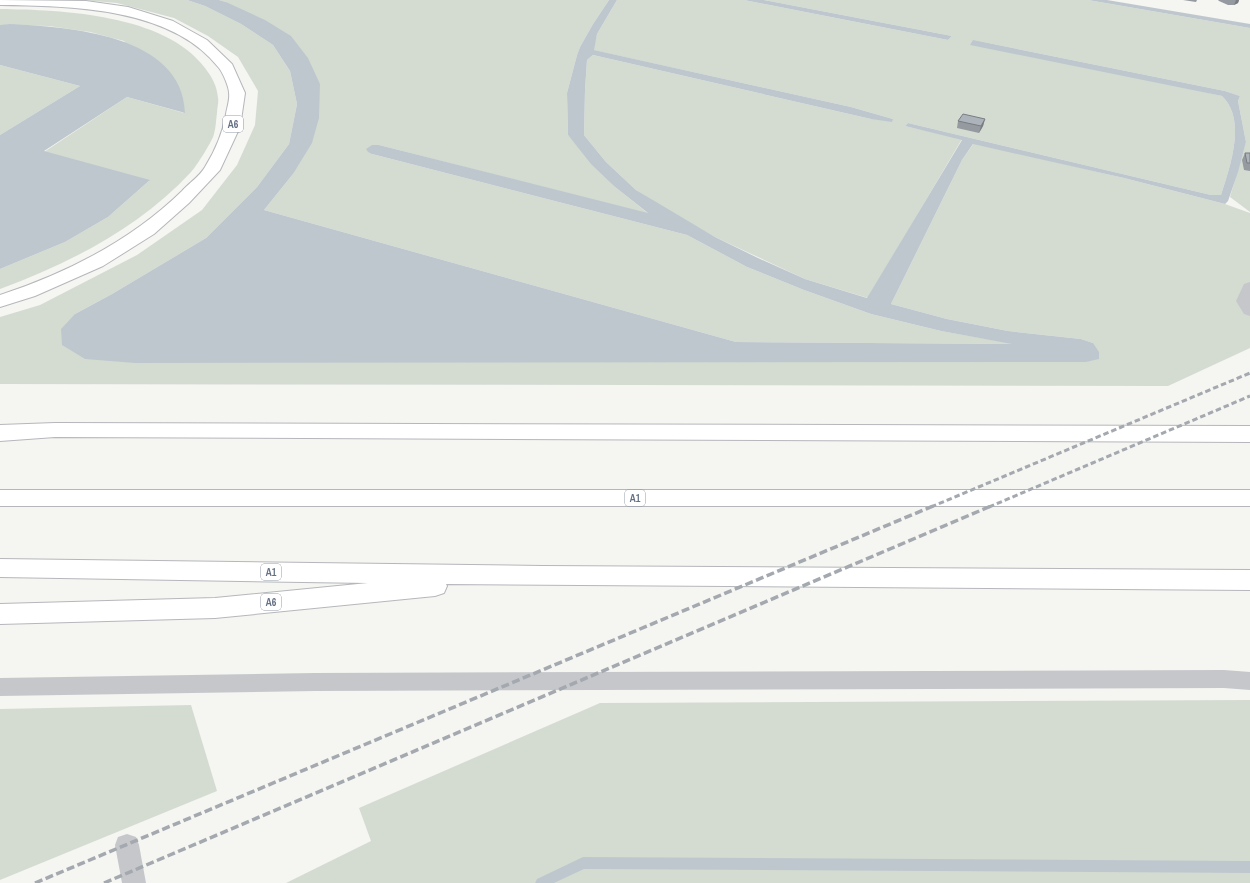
<svg xmlns="http://www.w3.org/2000/svg" width="1250" height="883" viewBox="0 0 1250 883" font-family="'Archivo Narrow',sans-serif">
  <rect width="100%" height="100%" fill="#f5f5f1"/>
  <g fill="#d4dcd2">
    <polygon points="82,0 187,0 205,6 241,24 273,45 290,71 297,104 289,144 257,187 206,238 112,294 75,314 1086,362 1093,343 1081,339 1008,331 947,319 891,304 962,160 974,143 1124,178 1225,204 1250,213 1250,348 1168,386 0,384 0,317 40,305 137,255 202,210 237,165 255,125 258,91 238,57 208,36 174,18 117,3"/>
    <polygon points="219,0 609,0 593,24 580,47 577,55 567,93 568,135 615,187 649,214 379,145 372,145 372,154 687,235 747,267 804,290 871,314 941,331 1016,344 736,342 264,210 293,174 320,84 226,2"/>
    <path d="M617,0h127l204,40 4,-4 -188,-36h324l162,28v184l-20,-15 16,-55 -8,-41 2,-5 -15,-5 -252,-51 249,56c25,24 8,70 -1,99h-10l-303,-72 -3,3 57,13 -94,159 -63,-19 -90,-42 -43,-24 -36,-23 -30,-28 -22,-27 1,-45 2,-30 6,-5 278,64h22l-42,-12 -258,-57 4,-16z"/>
    <path d="M0,9c62,1 165,5 205,59 7,9 12,18 13,30 1,4 -1,10 -1,15 -1,6 -1,14 -3,21 -1,6 -18,33 -23,38 -52,56 -121,91 -191,117v-20l65,-27 43,-25 41,-36 -105,-29 83,-55 57,16 -60,-72 -34,-9 -41,-6 -49,-1z"/>
    <polygon points="0,65 80,86 0,135"/>
    <polygon points="1250,700 1250,883 286,883 371,841 359,808 600,703"/>
    <polygon points="191,705 217,791 0,880 0,709"/>
  </g>
  <g fill="#bfc7ce">
    <path d="M187,0h32l7,2 39,18 26,16 17,22 12,26 -1,34 -7,25 -19,31 -29,36 472,132 276,2 -71,-13 -70,-17 -67,-24 -57,-23 -60,-32 -315,-81 -4,-2 -2,-3 6,-4h7l269,68 -33,-26 -24,-23 -23,-29 -1,-42 10,-38 3,-8 13,-23 16,-24h8l-20,34 -3,16 257,57 42,12 -1,3 -21,-3 -278,-64 -6,5 -2,30 -1,45 22,27 30,28 79,47 43,21 47,21 62,19 95,-158 -57,-14 3,-3 303,72h10c9,-29 26,-75 1,-99l-252,-51 3,-5 252,51 15,5 -2,5 8,41 -8,30 -10,29 -3,3 -101,-26 -151,-34 -11,16 -71,144 56,15 61,12 73,8 12,4 6,9v7l-13,3 -951,1 -50,-4 -23,-14 -1,-16 14,-15 37,-20 94,-56 51,-51 32,-43 8,-40 -7,-33 -17,-26 -32,-21 -36,-18z"/>
    <polygon points="744,0 764,0 952,36 948,40"/>
    <polygon points="1088,0 1107,0 1250,24 1250,28"/>
    <path d="M10,24c58,3 173,10 175,89l-58,-16 -83,54 106,29 -42,37 -43,25 -65,27v-134l80,-49 -80,-21v-40z"/>
  </g>
  <g fill="none" stroke-linecap="round" stroke-linejoin="round">
    <polygon fill="#bfc7ce" fill-rule="evenodd" points="583,857 1250,861 1250,873 584,869 554,883 535,883 537,879"/>
    <defs>
      <g id="motorway">
        <path d="M0,0l86,1 42,6 45,14 34,19 25,24 13,29 -5,34 -20,43 -31,33 -35,31 -51,32 -68,30 -35,11v-12c67,-22 132,-55 182,-104 7,-8 18,-15 23,-24 10,-16 18,-35 21,-53 1,-6 4,-15 3,-21 0,-6 -6,-20 -10,-25 -47,-61 -149,-62 -219,-63z"/>
        <polygon points="55,423 1250,426 1250,442 55,437 0,441 0,425"/>
        <rect x="0" y="490" width="1250" height="16"/>
        <polygon points="0,559 542,566 1250,570 1250,590 446,584 447,586 444,593 435,596 215,618 0,624 0,604 215,598 368,583 0,577"/>
      </g>
    </defs>
    <use href="#motorway" stroke="#b5b7bb" stroke-width="2"/>
    <g fill="#c5c7cb" fill-rule="evenodd">
      <polygon points="1250,282 1250,316 1244,314 1236,301 1244,284"/>
      <polygon points="1224,670 1250,672 1250,690 1224,688 315,691 0,696 0,678 315,673"/>
      <polygon points="127,834 136,837 139,845 146,883 122,883 115,845 118,837"/>
    </g>
    <use href="#motorway" fill="#fff" fill-rule="evenodd"/>
    <g stroke="#a4a8af" stroke-width="3" stroke-dasharray="5.5 3" stroke-linecap="butt">
      <polyline points="931,507 1250,373"/>
      <polyline points="989,507 1250,396"/>
    </g>
    <g stroke="#a4a8af" stroke-width="3.5" stroke-dasharray="8 3.5" stroke-linecap="butt">
      <polyline points="35,883 933,506"/>
      <polyline points="104,883 991,506"/>
    </g>
  </g>
  <g fill="#959aa0">
    <polygon points="1183,0 1197,0 1196,2"/>
    <polygon points="1218,0 1239,0 1238,3 1234,5 1228,5 1219,1"/>
    <polygon points="985,119 983,126 979,133 957,128 958,121"/>
    <polygon points="1245,153 1250,153 1250,171 1244,170 1242,160"/>
  </g>
  <g fill="#797d82">
    <polygon points="1236,0 1239,0 1238,3 1234,5"/>
    <polygon points="985,119 983,126 979,133 981,126"/>
  </g>
  <g fill="#adb3ba" stroke="#797d82">
    <polygon points="963,114 985,119 981,126 958,121"/>
    <polygon points="1245,153 1250,153 1250,163 1247,163"/>
  </g>
  <g text-anchor="middle" dominant-baseline="central" stroke-width="4" stroke-linejoin="round" paint-order="stroke">
    <g fill="#fff" stroke="#929aa8" stroke-width="1">
      <rect x="223" y="116" width="20" height="16" rx="3"/>
      <rect x="625" y="490" width="20" height="16" rx="3"/>
      <rect x="261" y="564" width="20" height="16" rx="3"/>
      <rect x="261" y="594" width="20" height="16" rx="3"/>
    </g>
    <g font-size="10" font-weight="bold" fill="#636f83">
      <text x="233" y="124">A6</text>
      <text x="635" y="498">A1</text>
      <text x="271" y="572">A1</text>
      <text x="271" y="602">A6</text>
    </g>
  </g>
</svg>
